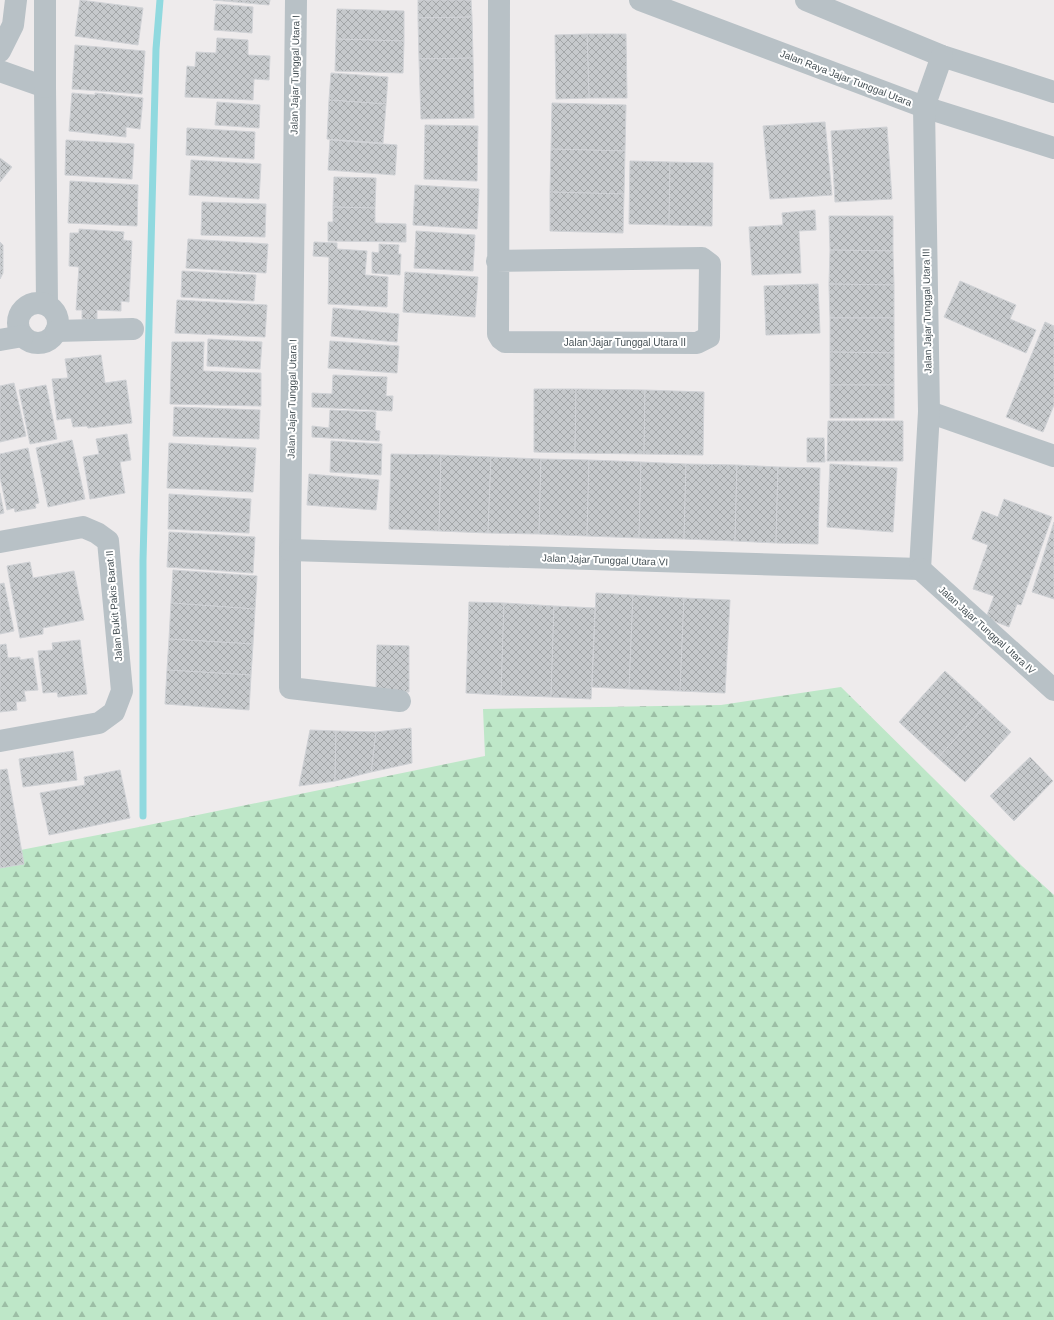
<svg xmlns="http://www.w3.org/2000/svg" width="1054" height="1320" viewBox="0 0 1054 1320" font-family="Arial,sans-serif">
  <defs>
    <pattern id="forest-firs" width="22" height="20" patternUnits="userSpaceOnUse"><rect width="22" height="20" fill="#bee7c8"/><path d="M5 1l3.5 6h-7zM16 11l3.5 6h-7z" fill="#9cbea5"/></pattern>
    <pattern id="building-cross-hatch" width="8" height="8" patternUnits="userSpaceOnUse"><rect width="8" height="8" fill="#c6c9cc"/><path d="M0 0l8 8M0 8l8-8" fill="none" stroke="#a3a6a8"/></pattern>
  </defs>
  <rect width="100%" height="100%" fill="#eeebec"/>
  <polygon fill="url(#forest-firs)" points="841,687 1022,866 1054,895 1054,1320 0,1320 0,854 134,828 485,756 483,709 721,705"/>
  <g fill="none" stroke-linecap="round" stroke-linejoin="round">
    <polyline stroke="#90d9df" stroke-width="7" points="143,816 143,561 156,49 160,0"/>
  </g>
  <g fill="url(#building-cross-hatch)" stroke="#d0d2d6">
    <polygon points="80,0 143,8 138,45 75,36"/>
    <polygon points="213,0 270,0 269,5"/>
    <polygon points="418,0 471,0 472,17 418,18"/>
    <polygon points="216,4 253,7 252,33 214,30"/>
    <polygon points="337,9 404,11 404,41 336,39"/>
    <polygon points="472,17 473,58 419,59 418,18"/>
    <polygon points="587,34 626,34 627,98 589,98"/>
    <polygon points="587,34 589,98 556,99 555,35"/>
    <polygon points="217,38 248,40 248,55 270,56 269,80 254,79 253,100 185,97 187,66 195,67 196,52 216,53"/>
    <polygon points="336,39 404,41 403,73 335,71"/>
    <polygon points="75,45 145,51 142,94 72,89"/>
    <polygon points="473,58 474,118 421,119 419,59"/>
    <polygon points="331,73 388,77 386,104 329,100"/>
    <polygon points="72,93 95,95 95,93 143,98 140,129 126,127 126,137 69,131"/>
    <polygon points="329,100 386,104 383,143 327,139"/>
    <polygon points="217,102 260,105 259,128 215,125"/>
    <polygon points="552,103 626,105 625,151 551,149"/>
    <polygon points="825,122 832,195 770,199 763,126"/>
    <polygon points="425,125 478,126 477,181 424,179"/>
    <polygon points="887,127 892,199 835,202 831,131"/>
    <polygon points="187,128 255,132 254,159 186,155"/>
    <polygon points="66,140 134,144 132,179 65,175"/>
    <polygon points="330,140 397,145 395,175 328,170"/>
    <polygon points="551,149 625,151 624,194 550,192"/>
    <polygon points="0,158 12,167 0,182"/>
    <polygon points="191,160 261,164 259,199 189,195"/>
    <polygon points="630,161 670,162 669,225 629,224"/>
    <polygon points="670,162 713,163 712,226 669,225"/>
    <polygon points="334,177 376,178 375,208 333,207"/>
    <polygon points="70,181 138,185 137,226 68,223"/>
    <polygon points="415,185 479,189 477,229 413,225"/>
    <polygon points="550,192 624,194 623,233 550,231"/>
    <polygon points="202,202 266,204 265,237 201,235"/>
    <polygon points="333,207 375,208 375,223 406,224 406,242 328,241 328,222 333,222"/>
    <polygon points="815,210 816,230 799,231 801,273 752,275 749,227 783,225 782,213"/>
    <polygon points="829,216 893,216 893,251 830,250"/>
    <polygon points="79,229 124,232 123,240 132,241 129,302 121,301 121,311 97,310 97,320 82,319 82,310 76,310 79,267 69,266 70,233 79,233"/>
    <polygon points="416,231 475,235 473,271 414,268"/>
    <polygon points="188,239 268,244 266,273 186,268"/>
    <polygon points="0,242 3,245 3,273 0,279"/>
    <polygon points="314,242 337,243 337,249 367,251 365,275 388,277 387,307 328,304 329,257 313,256"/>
    <polygon points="379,244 399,245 398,254 401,254 400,275 372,273 372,252 379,253"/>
    <polygon points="830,250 893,251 894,285 829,284"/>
    <polygon points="182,271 256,275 254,301 181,297"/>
    <polygon points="405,272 478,277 475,317 403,312"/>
    <polygon points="960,281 1016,305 1010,319 1036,330 1026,353 944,317"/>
    <polygon points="818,284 820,333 766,335 764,286"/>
    <polygon points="829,284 894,285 894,318 830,318"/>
    <polygon points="177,300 267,305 265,337 175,333"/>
    <polygon points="333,308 399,314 397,342 331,336"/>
    <polygon points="830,318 894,318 894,353 830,352"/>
    <polygon points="1045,322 1054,326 1054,405 1043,432 1006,417"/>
    <polygon points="208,339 262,342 260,369 207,366"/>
    <polygon points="330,341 399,346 397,373 328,368"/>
    <polygon points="172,342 204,342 203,371 261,373 261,406 170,404"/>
    <polygon points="830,352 894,353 894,385 830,385"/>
    <polygon points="101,355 105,383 126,380 132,423 88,428 87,426 73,427 71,418 57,420 52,379 68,378 65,359"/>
    <polygon points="333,375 387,377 386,396 393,396 392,411 312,407 312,393 332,394"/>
    <polygon points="14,383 26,436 0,442 0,386"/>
    <polygon points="46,385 57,439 30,444 19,390"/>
    <rect x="830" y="385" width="64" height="33"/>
    <polygon points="534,389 576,389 575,453 534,452"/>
    <polygon points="576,389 645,390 644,454 575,453"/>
    <polygon points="645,390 704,392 703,455 644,454"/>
    <polygon points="174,407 260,410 259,439 173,436"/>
    <polygon points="330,410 376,412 375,430 380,431 379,441 312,437 312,426 329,428"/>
    <polygon points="828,421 903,421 903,461 827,461"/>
    <polygon points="127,434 131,460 120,462 125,493 90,499 83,457 99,454 96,439"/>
    <polygon points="807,438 824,438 825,462 807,462"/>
    <polygon points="72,440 85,499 48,507 36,448"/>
    <polygon points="331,441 382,444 381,475 330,472"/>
    <polygon points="169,443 256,448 253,492 167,488"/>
    <polygon points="28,448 39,503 35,504 36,508 15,512 14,508 7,510 0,477 0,454"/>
    <polygon points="391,454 441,455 439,531 389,529"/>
    <polygon points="441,455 491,457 488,533 439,531"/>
    <polygon points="491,457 541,459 539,534 488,533"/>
    <polygon points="541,459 589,460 587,536 539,534"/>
    <polygon points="589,460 641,462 639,538 587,536"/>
    <polygon points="641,462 686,464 684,539 639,538"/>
    <polygon points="686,464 737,465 735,541 684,539"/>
    <polygon points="830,464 897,468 893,532 827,527"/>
    <polygon points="737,465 778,467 776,543 735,541"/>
    <polygon points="778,467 820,468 818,544 776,543"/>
    <polygon points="309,474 379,480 376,510 307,505"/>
    <polygon points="0,493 4,513 0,514"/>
    <polygon points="169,494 251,499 249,533 168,529"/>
    <polygon points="1004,499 1052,517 1021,605 1017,604 1009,627 986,618 994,596 973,589 988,545 972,539 982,511 998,517"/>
    <polygon points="1054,522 1054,599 1032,592"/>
    <polygon points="169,532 255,537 253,573 167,567"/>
    <polygon points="30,562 33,578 74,571 84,620 43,628 43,634 20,638 7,566"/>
    <polygon points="173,570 257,576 255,609 171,603"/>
    <polygon points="4,583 14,631 0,634 0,584"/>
    <polygon points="596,593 633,595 629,689 592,687"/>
    <polygon points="633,595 684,598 680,691 629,689"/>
    <polygon points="684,598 730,600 725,693 680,691"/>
    <polygon points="469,602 504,603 501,695 466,693"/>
    <polygon points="171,603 255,609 253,644 169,639"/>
    <polygon points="504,603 554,606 551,697 501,695"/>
    <polygon points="554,606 595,608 591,699 551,697"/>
    <polygon points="169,639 253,644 251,675 167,670"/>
    <polygon points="80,640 87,694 58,697 57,692 43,693 38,651 53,650 52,643"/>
    <polygon points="6,644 8,658 20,657 20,660 33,658 38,690 24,691 26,701 16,702 17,710 0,712 0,645"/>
    <polygon points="377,645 409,646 409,692 376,691"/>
    <polygon points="167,670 251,675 249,710 165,704"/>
    <polygon points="945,671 984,707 938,758 899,722"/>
    <polygon points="984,707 1011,732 965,782 938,758"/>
    <polygon points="411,728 412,763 371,772 376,732"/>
    <polygon points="310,730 336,731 335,781 299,786"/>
    <polygon points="336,731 376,732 371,772 335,781"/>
    <polygon points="73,751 77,780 23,787 19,759"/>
    <polygon points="1030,757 1053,781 1014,821 990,796"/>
    <polygon points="7,769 24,864 0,868 0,770"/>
    <polygon points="120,770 130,818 49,835 40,793 85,785 84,777"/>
  </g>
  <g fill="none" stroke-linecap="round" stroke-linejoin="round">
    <g stroke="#b8c1c6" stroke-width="22">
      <polyline points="296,0 290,550 290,688 400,701"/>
      <polyline points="640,0 924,107 1054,148"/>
      <polyline points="806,0 942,56 1054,92"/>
      <polyline points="0,51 13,25 16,0"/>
      <polyline points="0,71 45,87 47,305"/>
      <polyline points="45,87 45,0"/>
      <polyline points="497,261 702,258 710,264 709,337 697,343 505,342 501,339 498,334 499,0"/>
      <circle cx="38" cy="323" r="20"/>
      <polyline points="56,331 133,329"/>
      <polyline points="0,340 23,336"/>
      <polyline points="929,412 1054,456"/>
      <polyline points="0,542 83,527 97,533 108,541 122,691 114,712 99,723 0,741"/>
      <polyline points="290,550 920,569"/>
      <polyline points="920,569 929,412 924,107 942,56"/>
      <polyline points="920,569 1054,690"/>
    </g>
  </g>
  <g text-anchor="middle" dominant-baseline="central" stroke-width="4" stroke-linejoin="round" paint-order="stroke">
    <g font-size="10" fill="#465156" stroke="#fff">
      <text transform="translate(295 75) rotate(-89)">Jalan Jajar Tunggal Utara I</text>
      <text transform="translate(846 78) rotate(21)">Jalan Raya Jajar Tunggal Utara</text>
      <text transform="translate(927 311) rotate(-91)">Jalan Jajar Tunggal Utara III</text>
      <text x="625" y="342">Jalan Jajar Tunggal Utara II</text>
      <text transform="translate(292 399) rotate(-89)">Jalan Jajar Tunggal Utara I</text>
      <text transform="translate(605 560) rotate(2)">Jalan Jajar Tunggal Utara VI</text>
      <text transform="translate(114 606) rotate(-95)">Jalan Bukit Pakis Barat II</text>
      <text transform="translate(987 630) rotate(42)">Jalan Jajar Tunggal Utara IV</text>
    </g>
  </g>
</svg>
